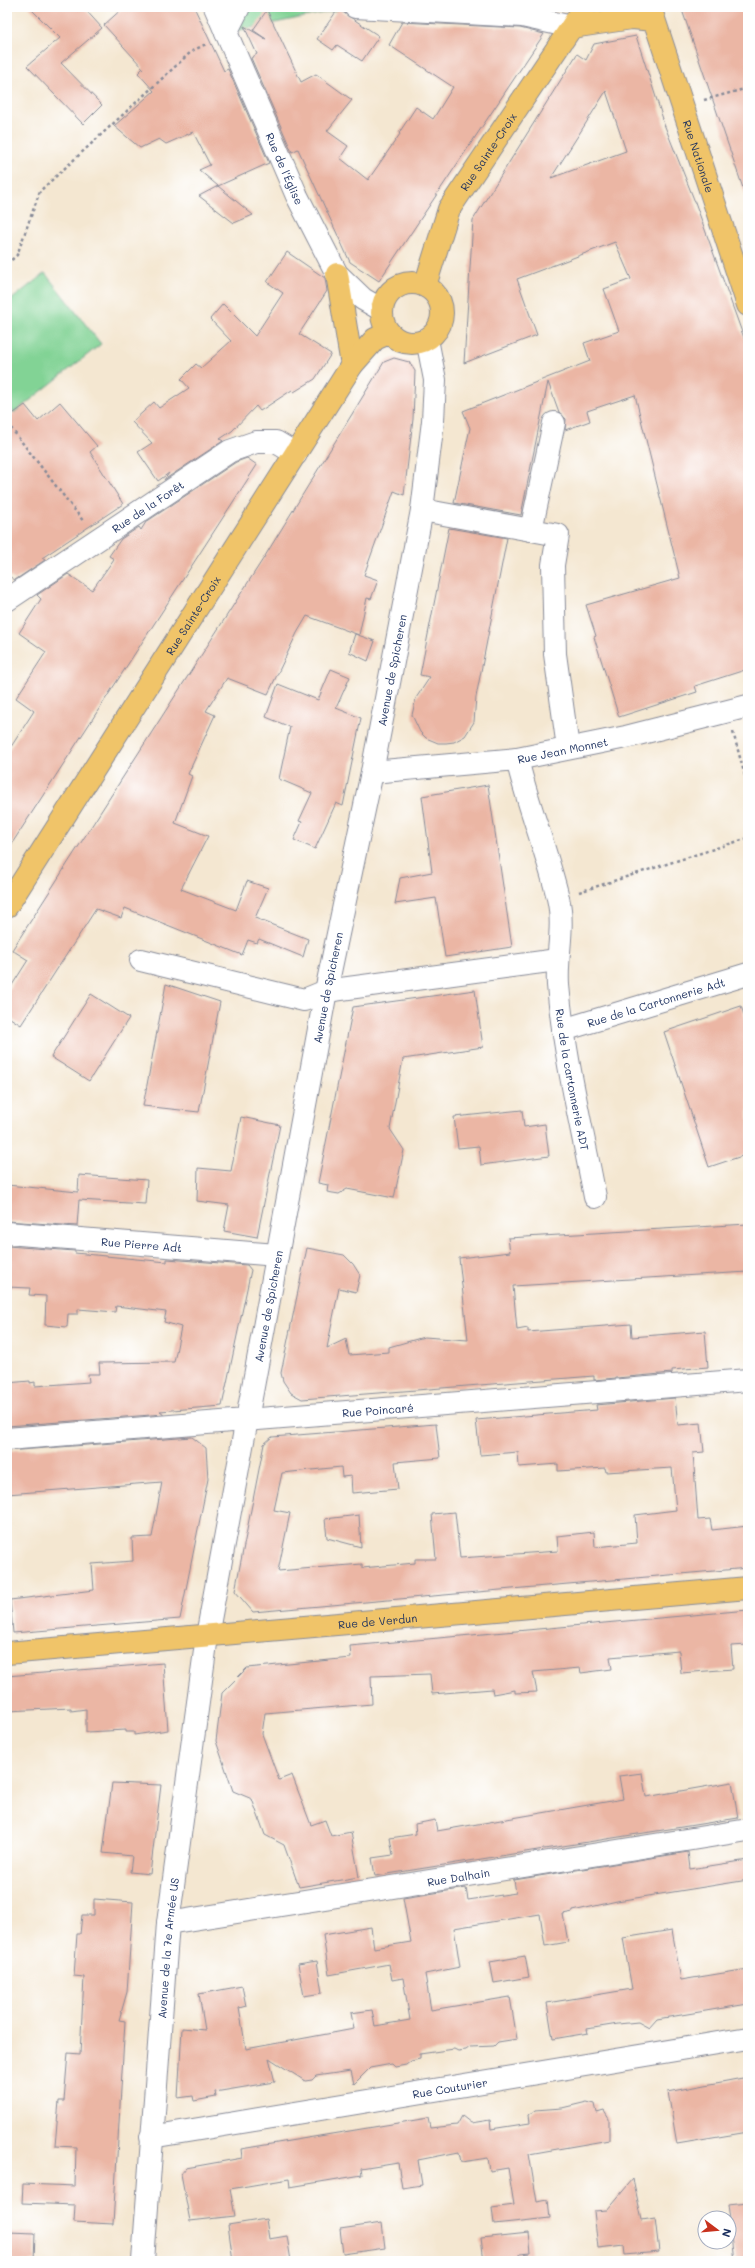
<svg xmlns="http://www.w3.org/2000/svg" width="755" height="2268" viewBox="0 0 755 2268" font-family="Mali,sans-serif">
  <rect width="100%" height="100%" fill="#fff"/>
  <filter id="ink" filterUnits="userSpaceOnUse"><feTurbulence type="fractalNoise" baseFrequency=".025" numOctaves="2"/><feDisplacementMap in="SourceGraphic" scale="8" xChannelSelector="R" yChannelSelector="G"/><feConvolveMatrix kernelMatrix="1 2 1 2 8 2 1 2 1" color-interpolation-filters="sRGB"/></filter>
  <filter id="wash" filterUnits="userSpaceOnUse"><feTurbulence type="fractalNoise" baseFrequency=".012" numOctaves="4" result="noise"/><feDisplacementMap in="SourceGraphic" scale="16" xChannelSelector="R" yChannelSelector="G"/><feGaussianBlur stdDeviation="0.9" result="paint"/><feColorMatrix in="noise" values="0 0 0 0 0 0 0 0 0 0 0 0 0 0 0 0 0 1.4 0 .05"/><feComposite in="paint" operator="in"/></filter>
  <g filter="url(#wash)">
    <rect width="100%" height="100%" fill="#f4e7d1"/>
    <g fill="#82d395" stroke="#4e817a">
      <polygon points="215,7 353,7 226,33"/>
      <polygon points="45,273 101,344 14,413 7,405 7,303"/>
    </g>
    <g id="blocks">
      <g fill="#ebb6a4" fill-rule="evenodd">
        <polygon points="29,7 83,7 102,28 61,63 102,105 83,124 27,66 60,38"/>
        <polygon points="124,7 194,7 224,71 228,69 269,163 218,186 199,170 210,165 193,132 166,144 159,139 140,148 114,126 154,91 138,73 143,68 104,25"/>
        <polygon points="681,7 748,7 748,193 745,194"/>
        <polygon points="338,9 379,36 362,61 337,45 333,50 317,39"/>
        <polygon points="267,10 301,82 316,74 352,100 327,131 348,146 340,158 368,180 400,134 399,133 416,107 433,119 453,87 389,45 402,22 520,28 544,34 379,281 350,262 298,149 292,152 251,58 257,54 244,26 266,39 253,30"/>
        <path d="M636,36l27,83h-1l33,83 53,147v320l-53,17 2,6 -78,25 -25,-80 2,-1 -10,-31 94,-27 -45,-183 -48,16 3,10 -25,9 1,-11 -7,-7 -11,-30 -27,133 -67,-12 16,-75 -7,-17 127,-50 -6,-18 35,-12 -15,-42 27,-10 -16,-37 -98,37 20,56 -73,28 9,-143 104,-166 9,6 8,-16zM606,91l20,60 -75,27 30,-47z"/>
        <polygon points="218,186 253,215 234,223 199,196"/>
        <polygon points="287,252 325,278 327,291 299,334 331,354 315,379 294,392 292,390 260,411 256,406 232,431 220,439 223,441 164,480 169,473 158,481 138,452 152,443 132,422 154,402 159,408 189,388 181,379 196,364 201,368 231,341 210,319 223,304 255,336 283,293 267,282"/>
        <polygon points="394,358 409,362 415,371 413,419 404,495 394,491 364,575 378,580 371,599 367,598 359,635 307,616 297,633 268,694 227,678 206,711 215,715 188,774 192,776 175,823 208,836 181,889 236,910 247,881 268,888 255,918 308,939 303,957 259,939 257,943 248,940 242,955 125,908 121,918 96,909 21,1025 7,1016 7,993 28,960 12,950 265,556 384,362"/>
        <polygon points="60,402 97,446 90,452 123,504 42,558 45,560 15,580 7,575 7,418 25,405 38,421"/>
        <polygon points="247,458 257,465 7,851 7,753 34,711 16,698 46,652 19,633 41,599 37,595 68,574 92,590 114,559 109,556 121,539 139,527 141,530 146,522 236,462"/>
        <polygon points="449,528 507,538 476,697 474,722 465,736 454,742 446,743 438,743 426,738 420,732 412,715 416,698 430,677 420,675"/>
        <polygon points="355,634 375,641 368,661 349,652"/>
        <polygon points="331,669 350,677 336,708 361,718 343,806 336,803 315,849 294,840 302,822 299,821 312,793 279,779 290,727 266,717 278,684 318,700"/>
        <polygon points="488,785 512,947 445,957 436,898 395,904 400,878 432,872 422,796"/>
        <polygon points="166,984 220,1002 199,1112 143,1106"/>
        <polygon points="475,990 483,1047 403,1059 390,1129 404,1150 394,1198 347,1189 339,1194 327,1192 328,1185 318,1183 353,1007"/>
        <polygon points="91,994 129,1018 89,1081 51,1057"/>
        <polygon points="741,1006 748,1027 748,1154 709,1167 664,1032"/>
        <polygon points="522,1110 524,1127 545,1124 549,1156 481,1165 479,1146 458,1148 454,1117"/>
        <polygon points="241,1117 280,1125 257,1237 224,1231 229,1205 197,1201 198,1168 231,1171"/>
        <polygon points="79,1175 147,1180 145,1204 79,1200 77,1226 7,1221 7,1185 78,1192"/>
        <polygon points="748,1224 748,1272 513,1286 517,1330 528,1328 528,1332 631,1324 632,1337 705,1331 708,1367 672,1370 672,1373 594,1380 594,1376 302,1399 291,1393 283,1381 281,1373 307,1248 344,1255 353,1264 360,1275 356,1292 339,1288 327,1348 346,1339 349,1355 389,1352 389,1347 424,1337 468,1340 459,1258 510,1252 508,1238"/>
        <polygon points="7,1246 75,1251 75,1253 167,1262 167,1259 247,1265 251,1270 222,1406 160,1411 164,1414 7,1426 7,1383 30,1381 30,1383 35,1382 35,1386 89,1382 88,1374 100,1374 99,1363 174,1362 181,1327 164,1322 166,1312 116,1306 115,1312 78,1309 78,1314 68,1314 67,1327 45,1325 46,1296 29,1295 30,1288 7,1287"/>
        <polygon points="675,1398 678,1425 701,1423 704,1452 693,1453 698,1520 710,1519 712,1530 748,1526 748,1568 253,1612 235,1591 264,1444 272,1437 436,1424 440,1458 395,1462 398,1489 352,1493 351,1476 342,1477 341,1467 282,1473 274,1510 290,1513 278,1571 362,1564 362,1568 415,1563 415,1559 436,1559 432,1514 455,1512 460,1558 558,1551 557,1536 594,1532 595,1547 637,1543 635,1515 676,1510 672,1468 606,1472 605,1468 558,1471 558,1464 519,1467 518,1452 480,1455 476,1420 597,1410 596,1405"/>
        <polygon points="192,1437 206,1448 208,1479 180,1619 13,1633 10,1600 94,1590 92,1564 133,1561 132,1538 152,1537 162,1482 7,1494 7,1451"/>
        <polygon points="359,1515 361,1547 327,1538 325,1519"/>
        <polygon points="748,1610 748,1645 731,1646 733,1669 681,1673 679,1651 610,1657 612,1669 581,1673 580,1668 533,1672 537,1692 515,1693 515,1690 493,1694 492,1689 432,1694 430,1674 371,1676 372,1704 265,1713 262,1734 279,1780 292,1775 311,1825 325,1820 331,1836 351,1832 359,1877 299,1887 284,1845 265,1835 252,1799 233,1791 216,1741 222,1693 247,1668 351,1658 350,1646"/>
        <polygon points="163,1663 168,1730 134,1735 134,1732 126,1732 126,1730 86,1732 86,1709 71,1711 71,1708 7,1711 7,1676"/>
        <polygon points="642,1773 646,1797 732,1782 738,1818 375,1876 372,1858 393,1855 390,1838 416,1834 415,1824 435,1820 437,1831 623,1799 619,1776"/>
        <polygon points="112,1783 161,1785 150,1874 130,1872 132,1856 103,1853"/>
        <polygon points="688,1852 690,1869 748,1860 748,1880 617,1901 573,1911 573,1912 563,1914 568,1942 545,1946 540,1914 454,1928 460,1967 425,1974 431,2010 510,1997 517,2039 498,2042 494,2046 470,2047 466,2050 458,2051 454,2049 420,2054 420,2059 411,2061 406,2065 395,2067 392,2064 370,2068 354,2084 351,2071 316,2076 312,2080 305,2081 269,2058 275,2082 215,2092 216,2097 194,2101 193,2096 178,2098 182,2028 205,2030 199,1994 242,1986 246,2006 239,2008 246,2049 354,2029 351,2013 372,2010 375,2026 410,2020 403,1978 392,1980 389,1964 329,1975 323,1935 371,1927 374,1948 411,1942 403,1898 466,1888 468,1900 516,1893 514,1880"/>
        <polygon points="94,1899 133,1902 127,1992 119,2020 125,2021 113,2224 74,2222 75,2205 22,2203 23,2184 75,2186 76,2147 55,2146 59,2101 64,2101 68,2053 80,2054 84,1977 74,1976 77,1934 80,1934 82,1915 94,1915"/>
        <polygon points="672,1930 681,1980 748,1969 748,2004 657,2019 649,2028 638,2022 618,2024 587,2029 588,2033 553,2039 547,2003 632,1989 623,1938"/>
        <polygon points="525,1956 529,1977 494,1983 490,1962"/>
        <polygon points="317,1961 322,1993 304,1996 298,1964"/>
        <polygon points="748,2077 748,2132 677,2144 668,2092"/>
        <polygon points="587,2102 595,2104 597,2113 604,2111 609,2119 609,2140 529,2154 537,2202 548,2200 550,2218 494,2224 492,2208 514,2205 508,2168 490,2171 488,2158 461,2162 459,2152 418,2160 422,2185 402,2188 398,2163 361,2169 362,2175 290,2187 289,2179 230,2189 235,2216 190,2221 181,2174 186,2168 242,2158 241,2149 428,2118 430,2128 457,2125 462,2116 471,2123 490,2120 491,2129 530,2123 529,2115 535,2110 562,2108"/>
        <polygon points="633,2179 642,2220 655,2218 659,2252 625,2255 624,2245 598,2248 594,2211 607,2210"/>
        <polygon points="748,2202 748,2261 735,2261 728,2204"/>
        <polygon points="266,2219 269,2239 287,2236 291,2261 233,2261 228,2225"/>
        <polygon points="382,2223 385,2248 343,2254 340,2229"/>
        <polygon points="7,2232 35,2233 34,2261 7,2261"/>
        <polygon points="529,2233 531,2253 520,2254 521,2261 484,2261 481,2238"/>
      </g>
    </g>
  </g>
  <g filter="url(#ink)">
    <use href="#blocks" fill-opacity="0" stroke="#888b98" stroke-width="1"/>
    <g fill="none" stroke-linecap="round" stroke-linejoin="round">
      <defs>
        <g id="minor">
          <path id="s1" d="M215,7l82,189 40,78 26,25 19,11"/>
          <polyline points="355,7 522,16 572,27"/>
          <polyline points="226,33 239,7"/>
          <polyline points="422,510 531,530 554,423"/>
          <polyline points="531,530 558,535 553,565 555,654 568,748"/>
          <path id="s2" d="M7,600l223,-149 26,-9h20l20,12"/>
          <path id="s3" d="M517,759c11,47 30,92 41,139 7,29 -2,58 0,87 6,71 24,142 37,212"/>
          <path id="s4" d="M372,772l145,-13 109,-22 122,-31"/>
          <polyline points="141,960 304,1000 326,991 557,960"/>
          <path id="s5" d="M563,1030l185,-56"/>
          <path id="s6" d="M7,1233l270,22"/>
          <path id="s7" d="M7,1439l741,-59"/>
          <path id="s8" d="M168,1923l580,-93"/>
          <path id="s9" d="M151,2137l597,-99"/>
          <path id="s10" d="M143,2261l25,-338 39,-287 119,-645 46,-219 50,-262 11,-89 2,-41 -8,-41"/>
        </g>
        <g id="major">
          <path id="s11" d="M650,7l98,298"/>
          <polyline points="572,27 632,18 654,20"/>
          <polyline points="337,274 352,365"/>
          <circle cx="412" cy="313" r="30"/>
          <path id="s12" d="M425,286l24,-77 136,-202"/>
          <path id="s13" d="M7,906l345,-541 23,-26 14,-6"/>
          <path id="s14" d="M7,1653l741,-65"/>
        </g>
      </defs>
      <use href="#minor" stroke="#888b98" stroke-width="24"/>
      <use href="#major" stroke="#888b98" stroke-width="24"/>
      <g stroke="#888b98" stroke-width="2.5" stroke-dasharray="3 3" stroke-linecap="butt">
        <polyline points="704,100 748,88"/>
        <polyline points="7,264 17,255 40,191 192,51 206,44"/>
        <polyline points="7,423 84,522"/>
        <polyline points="733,732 748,787"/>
        <polyline points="579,892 748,838"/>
      </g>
      <use href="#minor" stroke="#fff" stroke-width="22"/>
      <use href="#major" stroke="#f0c469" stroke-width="22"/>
    </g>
  </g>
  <g text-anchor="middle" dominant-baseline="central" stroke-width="3" stroke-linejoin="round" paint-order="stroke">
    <g font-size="11" fill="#1b2f5e" stroke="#fff">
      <text stroke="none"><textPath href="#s12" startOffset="150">Rue Sainte-Croix</textPath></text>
      <text stroke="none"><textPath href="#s11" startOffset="157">Rue Nationale</textPath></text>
      <text stroke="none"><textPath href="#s1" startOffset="176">Rue de l'Église</textPath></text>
      <text stroke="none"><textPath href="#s2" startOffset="169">Rue de la Forêt</textPath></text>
      <text stroke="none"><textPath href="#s13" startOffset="345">Rue Sainte-Croix</textPath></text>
      <text stroke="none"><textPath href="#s10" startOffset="1612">Avenue de Spicheren</textPath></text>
      <text stroke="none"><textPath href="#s4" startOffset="192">Rue Jean Monnet</textPath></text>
      <text stroke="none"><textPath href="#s10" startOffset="1288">Avenue de Spicheren</textPath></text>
      <text stroke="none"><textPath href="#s5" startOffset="97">Rue de la Cartonnerie Adt</textPath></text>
      <text stroke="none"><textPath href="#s3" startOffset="328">Rue de la cartonnerie ADT</textPath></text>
      <text stroke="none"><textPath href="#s6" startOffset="135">Rue Pierre Adt</textPath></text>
      <text stroke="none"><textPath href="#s10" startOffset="964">Avenue de Spicheren</textPath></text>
      <text stroke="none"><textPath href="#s7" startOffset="372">Rue Poincaré</textPath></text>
      <text stroke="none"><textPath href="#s14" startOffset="372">Rue de Verdun</textPath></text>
      <text stroke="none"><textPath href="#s8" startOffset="294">Rue Dalhain</textPath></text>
      <text stroke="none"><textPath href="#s10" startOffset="314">Avenue de la 7e Armée US</textPath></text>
      <text stroke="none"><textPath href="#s9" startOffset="303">Rue Couturier</textPath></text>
    </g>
  </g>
  <rect width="755" height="2268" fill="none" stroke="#fff" stroke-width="24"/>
  <g transform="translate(717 2230) rotate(106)"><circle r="19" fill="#ffffff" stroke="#a4acbf"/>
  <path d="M0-3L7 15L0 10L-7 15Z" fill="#c8321e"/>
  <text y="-6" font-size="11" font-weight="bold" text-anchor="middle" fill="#1b2f5e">N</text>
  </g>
</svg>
